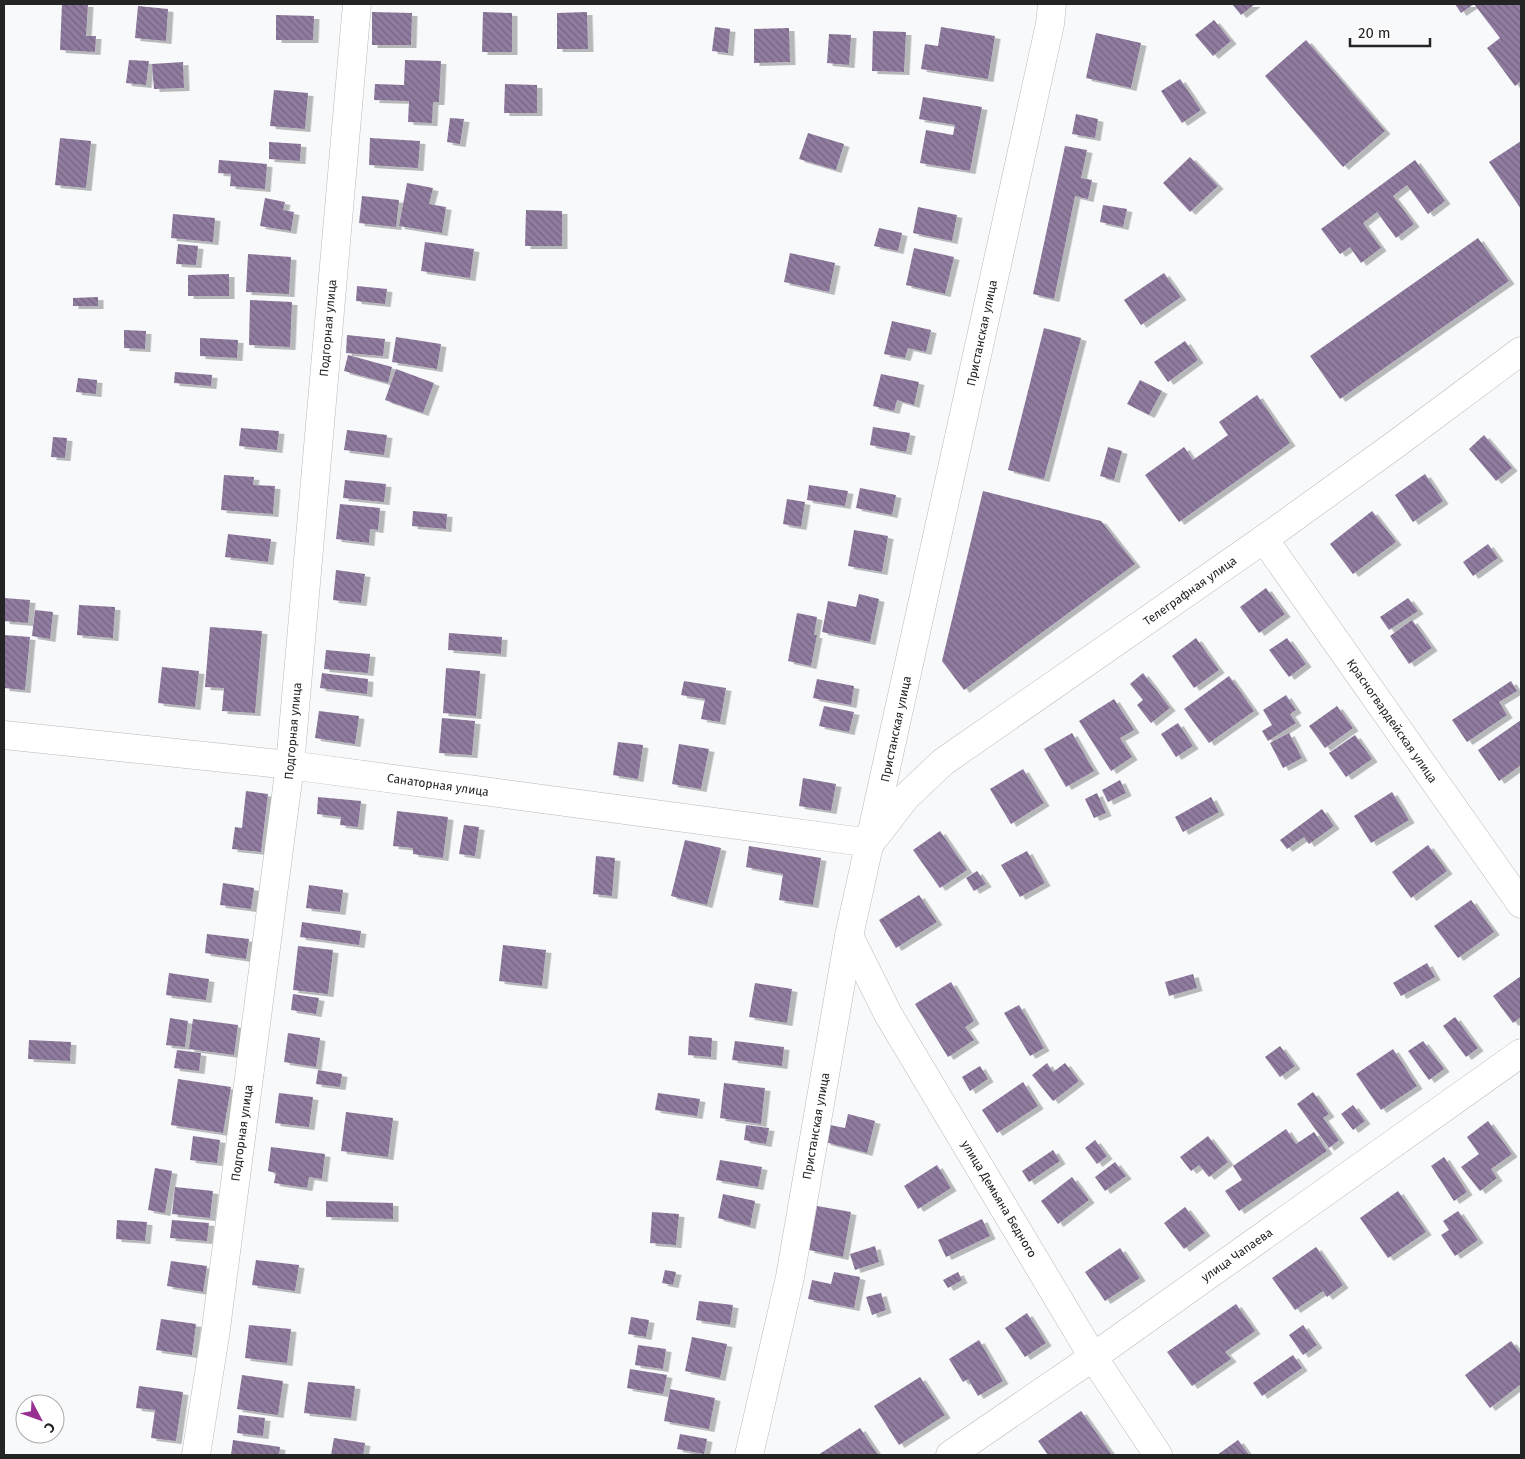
<svg xmlns="http://www.w3.org/2000/svg" width="1525" height="1459" viewBox="0 0 1525 1459" font-family="'Fira Sans',sans-serif">
  <defs>
    <pattern id="building-back-hatch" width="6" height="6" patternUnits="userSpaceOnUse" patternTransform="scale(1.25)"><rect width="6" height="6" fill="#8f7b9f"/><path d="M-1 5l2 2M0 0l6 6M5-1l2 2" fill="none" stroke="#756581"/></pattern>
    <filter id="shadow"><feDropShadow dx="5.5" dy="3" stdDeviation="0" flood-color="#0004"/></filter>
  </defs>
  <rect width="100%" height="100%" fill="#f8f9fb"/>
  <g fill="url(#building-back-hatch)" filter="url(#shadow)">
    <polygon points="62,4 88,4 86,36 96,36 95,52 60,50"/>
    <polygon points="1232,4 1255,4 1241,15"/>
    <polygon points="1455,4 1474,4 1461,13"/>
    <polygon points="1474,4 1521,4 1521,81 1515,86 1487,48 1500,38"/>
    <polygon points="138,6 168,9 166,41 135,38"/>
    <polygon points="372,12 412,13 411,45 372,45"/>
    <polygon points="483,12 512,13 512,52 482,52"/>
    <polygon points="587,12 588,49 557,49 557,13"/>
    <polygon points="276,15 314,16 313,40 276,40"/>
    <polygon points="1214,20 1231,41 1213,56 1195,35"/>
    <polygon points="715,27 730,29 728,53 712,51"/>
    <polygon points="941,27 995,36 988,79 921,69 925,44 938,46"/>
    <polygon points="789,28 790,62 754,63 754,29"/>
    <polygon points="873,31 906,32 904,72 872,71"/>
    <polygon points="1096,33 1141,43 1131,88 1086,78"/>
    <polygon points="829,34 851,35 849,65 827,63"/>
    <polygon points="1306,40 1385,131 1343,167 1265,76"/>
    <polygon points="129,60 149,61 146,85 126,83"/>
    <polygon points="405,60 441,61 439,102 433,102 432,123 408,122 409,101 374,100 375,84 404,85"/>
    <polygon points="183,62 184,88 154,89 152,64"/>
    <polygon points="1180,79 1201,110 1182,123 1161,91"/>
    <polygon points="505,84 537,85 537,113 504,113"/>
    <polygon points="274,90 308,93 305,129 270,126"/>
    <polygon points="923,97 982,107 970,171 920,163 926,130 953,135 955,125 919,119"/>
    <polygon points="1076,114 1098,119 1095,138 1072,134"/>
    <polygon points="450,118 464,119 460,144 447,142"/>
    <polygon points="808,133 844,144 836,170 799,159"/>
    <polygon points="60,138 91,141 86,188 55,185"/>
    <polygon points="370,138 420,141 418,168 369,165"/>
    <polygon points="1521,141 1521,209 1489,162"/>
    <polygon points="269,142 301,144 300,161 269,159"/>
    <polygon points="1065,146 1087,150 1081,178 1092,180 1088,199 1075,196 1054,299 1033,294"/>
    <polygon points="1190,157 1218,186 1190,212 1163,183"/>
    <polygon points="219,160 267,164 265,189 230,186 231,174 218,173"/>
    <polygon points="1415,160 1445,201 1428,214 1407,185 1393,196 1414,224 1396,238 1377,212 1363,223 1381,248 1361,263 1350,247 1340,254 1321,229"/>
    <polygon points="407,183 433,188 429,204 446,207 442,233 399,226"/>
    <polygon points="362,196 399,200 396,227 359,223"/>
    <polygon points="265,198 285,202 283,210 294,212 291,231 260,226"/>
    <polygon points="1103,205 1127,209 1123,227 1100,222"/>
    <polygon points="918,207 957,215 952,241 913,233"/>
    <polygon points="526,210 562,211 562,246 525,246"/>
    <polygon points="173,214 215,218 213,242 171,238"/>
    <polygon points="879,228 902,233 898,251 874,246"/>
    <polygon points="1478,238 1509,281 1340,399 1310,356"/>
    <polygon points="425,242 474,249 470,278 421,271"/>
    <polygon points="178,244 198,246 196,265 176,264"/>
    <polygon points="914,248 954,257 945,294 906,285"/>
    <polygon points="790,253 835,263 829,292 784,282"/>
    <polygon points="248,254 291,257 289,294 246,292"/>
    <polygon points="1164,273 1181,297 1141,325 1124,300"/>
    <polygon points="229,274 229,296 188,296 188,275"/>
    <polygon points="357,286 387,289 385,304 356,301"/>
    <polygon points="98,297 98,306 73,306 73,298"/>
    <polygon points="250,300 292,302 290,347 249,345"/>
    <polygon points="892,321 931,330 926,352 908,348 905,358 884,354"/>
    <polygon points="1044,328 1081,338 1044,479 1008,470"/>
    <polygon points="124,330 146,331 145,349 124,348"/>
    <polygon points="347,335 385,339 383,356 346,353"/>
    <polygon points="396,337 441,344 437,369 392,362"/>
    <polygon points="200,338 238,340 237,358 200,356"/>
    <polygon points="1185,341 1198,360 1168,382 1154,362"/>
    <polygon points="348,355 392,367 388,383 344,371"/>
    <polygon points="396,369 434,383 423,413 385,400"/>
    <polygon points="175,372 212,375 211,386 174,383"/>
    <polygon points="881,374 919,382 914,405 897,400 894,411 873,406"/>
    <polygon points="78,378 97,380 96,394 76,392"/>
    <polygon points="1140,380 1162,391 1149,415 1127,404"/>
    <polygon points="1257,395 1290,443 1179,522 1145,475 1184,447 1193,460 1228,435 1219,422"/>
    <polygon points="873,427 910,433 906,452 870,445"/>
    <polygon points="241,428 279,431 277,450 239,446"/>
    <polygon points="347,430 387,435 384,455 344,450"/>
    <polygon points="1484,435 1512,468 1496,481 1469,449"/>
    <polygon points="53,437 67,438 65,458 51,457"/>
    <polygon points="1108,447 1122,451 1114,480 1100,476"/>
    <polygon points="1425,474 1443,501 1413,522 1395,495"/>
    <polygon points="224,475 254,477 253,485 275,486 273,514 221,510"/>
    <polygon points="345,480 386,484 384,502 343,498"/>
    <polygon points="809,485 848,491 845,506 807,500"/>
    <polygon points="860,488 896,495 892,515 856,508"/>
    <polygon points="983,491 1101,521 1135,564 964,690 942,661"/>
    <polygon points="787,499 805,502 801,527 783,524"/>
    <polygon points="340,504 380,508 378,530 370,529 369,543 336,539"/>
    <polygon points="413,511 447,514 446,529 412,526"/>
    <polygon points="1372,511 1396,542 1353,574 1330,544"/>
    <polygon points="854,530 888,536 882,572 848,566"/>
    <polygon points="228,534 271,539 268,562 225,557"/>
    <polygon points="1488,544 1498,558 1473,576 1463,562"/>
    <polygon points="336,570 365,574 361,603 333,600"/>
    <polygon points="1266,588 1285,614 1259,633 1240,607"/>
    <polygon points="859,594 879,599 870,642 822,632 828,601 856,607"/>
    <polygon points="4,598 30,600 28,623 4,621"/>
    <polygon points="1408,598 1418,611 1389,630 1380,617"/>
    <polygon points="79,605 115,607 113,638 77,635"/>
    <polygon points="35,610 53,612 50,639 32,636"/>
    <polygon points="797,613 817,617 814,635 817,635 811,666 788,661"/>
    <polygon points="1412,620 1432,648 1409,664 1390,636"/>
    <polygon points="210,627 262,631 255,713 222,711 224,688 205,687"/>
    <polygon points="449,633 502,637 501,654 448,650"/>
    <polygon points="4,635 30,637 25,690 4,688"/>
    <polygon points="1196,638 1219,670 1194,688 1172,656"/>
    <polygon points="1287,638 1306,664 1289,677 1269,650"/>
    <polygon points="326,650 370,654 368,673 324,669"/>
    <polygon points="162,667 199,671 195,707 158,703"/>
    <polygon points="446,668 480,671 476,716 443,713"/>
    <polygon points="322,673 368,679 367,694 320,688"/>
    <polygon points="1143,673 1170,708 1151,723 1137,705 1143,700 1130,684"/>
    <polygon points="1229,676 1254,711 1209,743 1184,709"/>
    <polygon points="817,679 854,686 851,705 813,698"/>
    <polygon points="684,681 726,688 720,722 701,719 705,699 681,695"/>
    <polygon points="1511,681 1517,691 1499,702 1507,715 1467,742 1452,720"/>
    <polygon points="1286,695 1296,710 1290,714 1296,723 1268,741 1262,731 1272,725 1263,710"/>
    <polygon points="1114,699 1134,730 1120,738 1132,757 1111,771 1079,721"/>
    <polygon points="824,706 854,712 849,732 819,726"/>
    <polygon points="1337,706 1353,728 1325,748 1309,726"/>
    <polygon points="319,711 359,716 355,744 315,738"/>
    <polygon points="442,718 475,721 472,755 439,753"/>
    <polygon points="1521,720 1521,765 1499,781 1478,750"/>
    <polygon points="1178,723 1193,746 1176,757 1161,734"/>
    <polygon points="1072,733 1094,771 1066,787 1044,749"/>
    <polygon points="1289,733 1302,758 1283,768 1270,743"/>
    <polygon points="1355,735 1372,759 1346,777 1329,753"/>
    <polygon points="618,742 643,745 638,779 613,775"/>
    <polygon points="679,744 709,749 701,789 672,784"/>
    <polygon points="1023,769 1044,803 1011,824 990,789"/>
    <polygon points="803,778 836,784 831,811 799,806"/>
    <polygon points="1120,780 1126,793 1108,802 1102,790"/>
    <polygon points="246,791 268,794 261,852 232,849 235,827 242,828"/>
    <polygon points="1392,792 1409,820 1371,843 1354,816"/>
    <polygon points="1097,793 1106,813 1094,818 1085,799"/>
    <polygon points="318,797 361,801 358,827 340,825 341,817 317,814"/>
    <polygon points="1211,797 1219,812 1183,832 1175,817"/>
    <polygon points="1322,809 1334,826 1309,844 1304,837 1287,849 1280,840"/>
    <polygon points="397,811 448,817 443,858 413,854 413,848 393,846"/>
    <polygon points="464,825 479,827 475,856 459,854"/>
    <polygon points="940,831 967,870 940,888 913,850"/>
    <polygon points="685,840 721,848 707,905 671,896"/>
    <polygon points="1428,845 1447,871 1411,898 1392,872"/>
    <polygon points="749,846 821,858 813,905 779,900 783,874 746,867"/>
    <polygon points="1027,851 1045,883 1020,897 1001,865"/>
    <polygon points="596,856 615,858 612,896 593,894"/>
    <polygon points="977,871 986,884 974,891 966,878"/>
    <polygon points="223,883 254,888 251,909 220,905"/>
    <polygon points="309,885 343,890 340,912 306,908"/>
    <polygon points="919,895 937,922 896,948 879,920"/>
    <polygon points="1471,900 1494,932 1458,958 1434,926"/>
    <polygon points="302,922 361,931 359,945 300,937"/>
    <polygon points="207,934 249,939 246,959 205,953"/>
    <polygon points="503,945 546,950 542,986 499,981"/>
    <polygon points="298,946 333,950 328,994 293,990"/>
    <polygon points="1427,963 1435,977 1401,996 1393,983"/>
    <polygon points="169,973 209,979 206,1000 166,995"/>
    <polygon points="1193,974 1197,988 1169,996 1165,982"/>
    <polygon points="1521,976 1521,1017 1513,1023 1493,996"/>
    <polygon points="951,982 974,1021 965,1027 974,1040 948,1057 915,1004"/>
    <polygon points="755,983 792,989 787,1023 749,1017"/>
    <polygon points="293,994 319,998 316,1014 291,1010"/>
    <polygon points="1019,1005 1044,1048 1030,1056 1004,1013"/>
    <polygon points="1455,1017 1478,1048 1466,1057 1443,1026"/>
    <polygon points="170,1018 188,1021 185,1047 166,1045"/>
    <polygon points="193,1019 238,1025 234,1055 189,1049"/>
    <polygon points="288,1033 320,1038 316,1067 284,1062"/>
    <polygon points="689,1036 712,1038 711,1057 688,1055"/>
    <polygon points="29,1040 71,1042 70,1061 28,1059"/>
    <polygon points="735,1041 784,1047 782,1066 732,1060"/>
    <polygon points="1423,1041 1444,1069 1429,1080 1408,1051"/>
    <polygon points="1280,1046 1295,1066 1280,1077 1265,1057"/>
    <polygon points="1393,1049 1417,1086 1381,1110 1356,1074"/>
    <polygon points="177,1050 201,1053 199,1071 174,1068"/>
    <polygon points="1047,1063 1053,1072 1065,1063 1079,1081 1053,1101 1032,1075"/>
    <polygon points="980,1066 988,1079 970,1091 962,1077"/>
    <polygon points="318,1070 342,1074 340,1087 316,1084"/>
    <polygon points="178,1079 231,1087 223,1133 171,1125"/>
    <polygon points="1023,1082 1038,1106 997,1133 982,1110"/>
    <polygon points="724,1083 765,1088 761,1124 720,1118"/>
    <polygon points="1313,1092 1329,1114 1323,1118 1339,1140 1329,1148 1297,1104"/>
    <polygon points="279,1093 313,1097 309,1127 275,1123"/>
    <polygon points="658,1093 700,1099 697,1116 655,1110"/>
    <polygon points="1353,1105 1365,1121 1353,1130 1341,1114"/>
    <polygon points="346,1112 393,1118 388,1157 341,1151"/>
    <polygon points="848,1114 875,1121 867,1153 825,1142 830,1125 845,1128"/>
    <polygon points="1488,1121 1512,1154 1491,1169 1497,1178 1480,1191 1461,1167 1479,1154 1467,1137"/>
    <polygon points="746,1125 769,1128 766,1144 744,1140"/>
    <polygon points="1286,1129 1296,1144 1314,1132 1327,1151 1239,1211 1225,1191 1242,1180 1233,1166"/>
    <polygon points="193,1136 220,1140 217,1163 190,1160"/>
    <polygon points="1208,1136 1228,1162 1209,1177 1199,1165 1191,1171 1180,1157"/>
    <polygon points="1095,1140 1107,1156 1097,1164 1085,1148"/>
    <polygon points="271,1147 325,1154 322,1179 309,1177 307,1188 274,1183 276,1173 268,1171"/>
    <polygon points="1053,1150 1060,1161 1029,1182 1022,1171"/>
    <polygon points="1444,1157 1467,1192 1454,1201 1431,1166"/>
    <polygon points="720,1160 762,1167 758,1187 716,1180"/>
    <polygon points="1115,1162 1126,1176 1105,1191 1095,1177"/>
    <polygon points="937,1165 951,1188 918,1209 904,1186"/>
    <polygon points="155,1168 172,1171 165,1213 148,1210"/>
    <polygon points="1072,1177 1089,1200 1058,1224 1041,1201"/>
    <polygon points="175,1187 213,1191 210,1218 172,1214"/>
    <polygon points="1398,1191 1426,1232 1388,1258 1360,1218"/>
    <polygon points="723,1194 755,1201 750,1226 718,1218"/>
    <polygon points="326,1201 393,1203 393,1219 326,1217"/>
    <polygon points="817,1206 851,1212 843,1257 809,1250"/>
    <polygon points="1185,1207 1205,1233 1184,1249 1164,1223"/>
    <polygon points="1458,1211 1478,1240 1455,1256 1441,1235 1449,1230 1443,1221"/>
    <polygon points="652,1212 679,1214 676,1245 650,1243"/>
    <polygon points="982,1219 990,1236 946,1257 938,1240"/>
    <polygon points="117,1220 147,1222 145,1241 116,1239"/>
    <polygon points="172,1220 209,1223 207,1241 170,1238"/>
    <polygon points="875,1246 879,1262 855,1270 850,1254"/>
    <polygon points="1316,1247 1343,1285 1327,1297 1323,1291 1295,1310 1272,1278"/>
    <polygon points="1120,1248 1140,1278 1105,1301 1085,1272"/>
    <polygon points="256,1260 299,1265 295,1291 252,1285"/>
    <polygon points="171,1261 207,1266 203,1292 167,1286"/>
    <polygon points="665,1270 676,1272 673,1285 662,1283"/>
    <polygon points="834,1272 860,1277 854,1308 808,1299 812,1280 831,1284"/>
    <polygon points="958,1272 962,1280 948,1288 943,1280"/>
    <polygon points="881,1293 886,1310 872,1315 866,1297"/>
    <polygon points="699,1301 733,1305 730,1325 696,1320"/>
    <polygon points="1236,1304 1255,1331 1225,1352 1231,1359 1192,1386 1167,1352"/>
    <polygon points="1027,1313 1046,1343 1025,1357 1005,1328"/>
    <polygon points="631,1317 649,1320 646,1337 628,1334"/>
    <polygon points="161,1319 196,1324 192,1355 156,1350"/>
    <polygon points="249,1325 291,1329 287,1363 245,1358"/>
    <polygon points="1303,1325 1317,1345 1303,1355 1289,1335"/>
    <polygon points="692,1337 727,1344 720,1378 685,1371"/>
    <polygon points="979,1340 1003,1381 978,1396 968,1379 963,1382 949,1359"/>
    <polygon points="1511,1341 1521,1354 1521,1384 1490,1408 1465,1375"/>
    <polygon points="638,1345 666,1349 663,1369 635,1365"/>
    <polygon points="1293,1355 1302,1368 1262,1396 1253,1383"/>
    <polygon points="630,1369 667,1375 663,1394 627,1388"/>
    <polygon points="242,1375 283,1381 278,1415 237,1409"/>
    <polygon points="920,1377 945,1415 899,1445 874,1406"/>
    <polygon points="308,1382 355,1386 351,1418 304,1413"/>
    <polygon points="139,1386 183,1392 176,1441 151,1438 155,1410 136,1408"/>
    <polygon points="670,1389 715,1398 709,1429 664,1421"/>
    <polygon points="1081,1411 1112,1455 1048,1455 1038,1441"/>
    <polygon points="239,1415 265,1418 263,1436 237,1433"/>
    <polygon points="860,1428 878,1455 818,1455"/>
    <polygon points="680,1434 707,1439 704,1454 677,1449"/>
    <polygon points="334,1438 365,1443 363,1455 331,1455"/>
    <polygon points="233,1440 280,1447 279,1455 231,1455"/>
    <polygon points="1238,1440 1249,1455 1217,1455"/>
  </g>
  <g fill="none" stroke-linecap="round" stroke-linejoin="round">
    <defs>
      <g id="minor">
        <polyline points="1264,539 1521,904"/>
        <polyline points="4,735 290,765 871,843"/>
        <polyline points="876,836 906,797 943,762 1264,539 1396,444 1521,351"/>
        <polyline points="849,936 888,1014 1093,1357 1158,1455"/>
        <polyline points="196,1455 215,1336 290,765 357,4"/>
        <polyline points="749,1455 790,1277 849,936 1050,24 1052,4"/>
        <polyline points="950,1455 1093,1357 1521,1053"/>
      </g>
    </defs>
    <use href="#minor" stroke="#b9b9bb" stroke-width="29"/>
    <use href="#minor" stroke="#fff" stroke-width="28"/>
  </g>
  <g text-anchor="middle" dominant-baseline="central" stroke-width="4" stroke-linejoin="round" paint-order="stroke">
    <g font-size="12" fill="#242425" stroke="#fff">
      <text transform="translate(328 328) rotate(-85)">Подгорная улица</text>
      <text transform="translate(982 333) rotate(-78)">Пристанская улица</text>
      <text transform="translate(1190 591) rotate(-35)">Телеграфная улица</text>
      <text transform="translate(1392 721) rotate(55)">Красногвардейская улица</text>
      <text transform="translate(896 729) rotate(-78)">Пристанская улица</text>
      <text transform="translate(293 731) rotate(-85)">Подгорная улица</text>
      <text transform="translate(438 785) rotate(8)">Санаторная улица</text>
      <text transform="translate(816 1126) rotate(-80)">Пристанская улица</text>
      <text transform="translate(242 1133) rotate(-82)">Подгорная улица</text>
      <text transform="translate(999 1199) rotate(59)">улица Демьяна Бедного</text>
      <text transform="translate(1237 1255) rotate(-35)">улица Чапаева</text>
    </g>
  </g>
  <rect width="1525" height="1459" fill="none" stroke="#242425" stroke-width="10"/>
  <g transform="translate(40 1419) rotate(131)"><circle r="24" fill="#ffffff" stroke="#a7a7a8"/>
  <path d="M0-4L9 19L0 12L-9 19Z" fill="#982f92"/>
  <text y="-8" font-size="14" font-weight="bold" text-anchor="middle" fill="#242425">С</text>
  </g>
  <path d="M1350 38v8h80v-8" fill="none" stroke="#242425" stroke-width="2.5"/>
  <text x="1358" y="38" font-size="15" fill="#242425" stroke="#ffffff" stroke-width="4" paint-order="stroke">20 m</text>
</svg>
